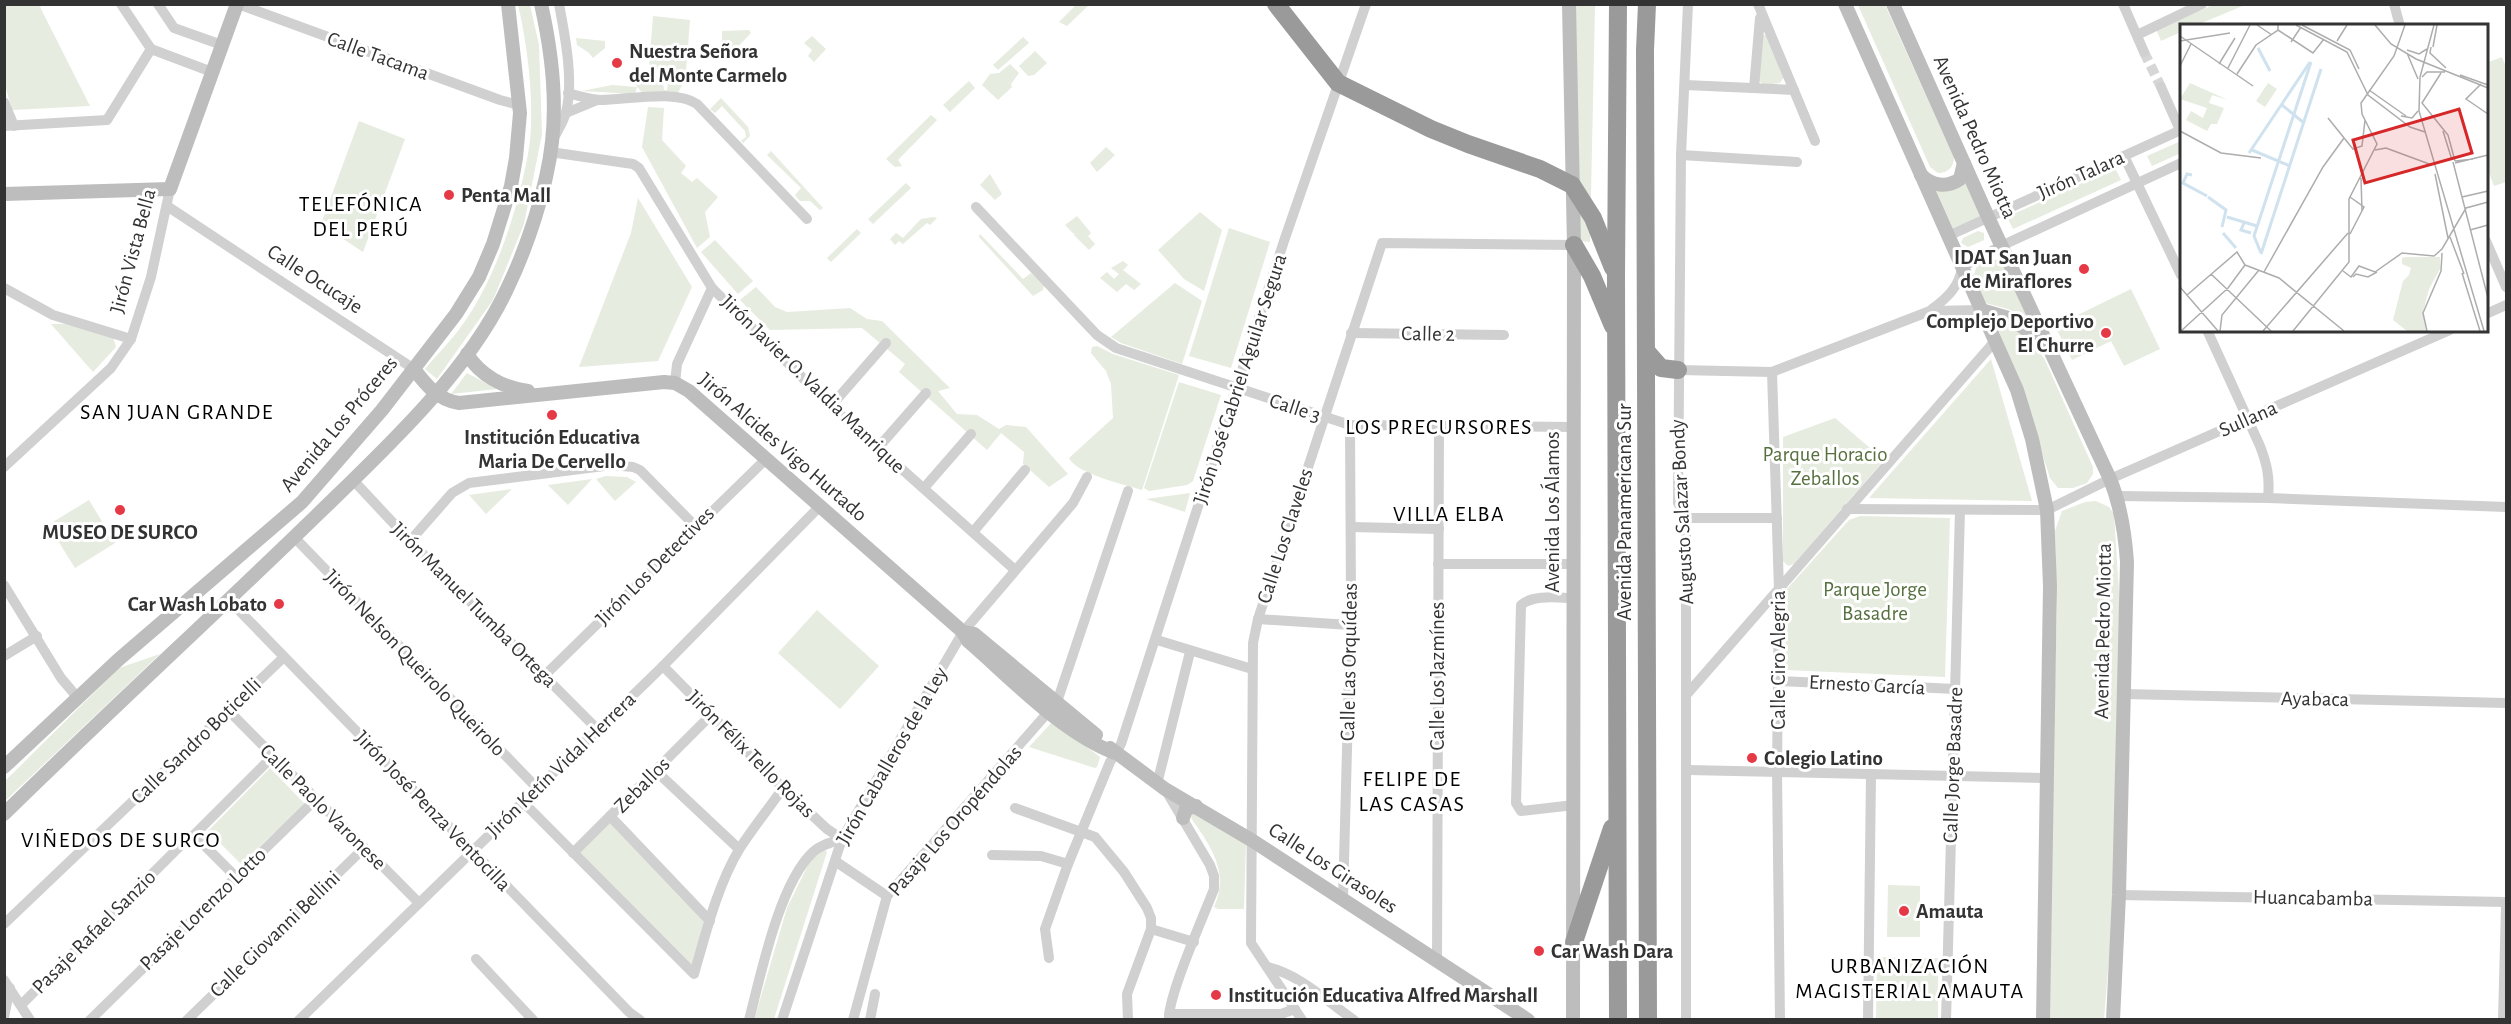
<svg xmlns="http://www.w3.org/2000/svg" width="2511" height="1024" viewBox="0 0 2511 1024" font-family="'Alegreya Sans',sans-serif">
  <rect width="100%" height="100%" fill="#fff"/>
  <g fill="#e6ecdf">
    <polygon points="1077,4 1089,5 1067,26 1059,22"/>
    <polygon points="4,5 43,5 40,7 90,106 12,110 5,85"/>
    <path d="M518,5h12l9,40 3,89 -18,90 -31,76 -56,79 -12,-10c12,-15 27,-29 38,-45 33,-46 55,-115 65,-170 8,-42 0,-108 -10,-149z"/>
    <polygon points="1575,5 1595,5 1590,242 1579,241"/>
    <path d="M1858,5h27l69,152c0,10 -6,16 -16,16l-8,-6z"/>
    <polygon points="2213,5 2245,5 2197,25 2181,26 2181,32 2161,41 2156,29"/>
    <polygon points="653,16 690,20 686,71 649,68"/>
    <polygon points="749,30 751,33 730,55 722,54 722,31"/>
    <polygon points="1763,35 1767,35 1784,77 1780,83 1764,85 1758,80"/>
    <polygon points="812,36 826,49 814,62 808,56 812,50 804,43"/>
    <polygon points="1023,37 1029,43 998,70 993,65"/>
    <polygon points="576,38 605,41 605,48 593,58 589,53 577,45"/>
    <polygon points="1035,51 1047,63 1034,75 1028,76 1019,66"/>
    <polygon points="2502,57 2506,67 2506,182 2494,186 2486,165 2486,63"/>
    <polygon points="1010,64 1019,73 1011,84 1012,87 998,100 982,85 990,74 999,73"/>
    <polygon points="687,75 677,95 644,95 635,84 635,81 645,80 647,76 662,77 664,90 667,90 668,84 675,82 674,77"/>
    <polygon points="969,81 975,88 950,112 943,105"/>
    <polygon points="612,85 637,87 635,94 582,91"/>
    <polygon points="721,98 748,127 750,136 743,143 741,141 746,137 745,131 722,106 715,113 710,109"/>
    <polygon points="648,107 664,108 662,140 686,166 681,173 692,182 697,178 718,197 705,212 710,237 697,248 642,147"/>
    <polygon points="931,115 937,120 898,160 902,166 895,167 886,159"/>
    <polygon points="359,121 405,139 363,252 321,224"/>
    <polygon points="2181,141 2181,153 2152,166 2147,156"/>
    <polygon points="1106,147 1115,155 1097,172 1090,163"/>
    <polygon points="771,151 823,208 820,210 810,201 800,201 795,195 801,188 767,155"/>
    <polygon points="2115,168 2121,180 2013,229 2007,217"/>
    <polygon points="990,174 1002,194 995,200 980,185"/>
    <polygon points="1963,178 1981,216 1951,229 1933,187"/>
    <polygon points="906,183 911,188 873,224 868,219"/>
    <polygon points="638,198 692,287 658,361 579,367 631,233"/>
    <polygon points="1200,212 1222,230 1204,291 1184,279 1158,250"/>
    <polygon points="1077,216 1091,233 1088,236 1095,244 1089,250 1074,235 1076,233 1074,234 1065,225"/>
    <polygon points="934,217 937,218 930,225 927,223 903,244 899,241 895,245 890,239 896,233 903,238 921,219"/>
    <polygon points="1229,228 1270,242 1231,368 1189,356"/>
    <polygon points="857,229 861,233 831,262 827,258"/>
    <polygon points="1978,231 1984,233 1984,240 1968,247 1961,243 1963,238"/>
    <polygon points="980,234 1023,279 1031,273 1044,285 1043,290 1033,296 979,237"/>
    <polygon points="715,240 753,281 738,294 701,252"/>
    <path d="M1988,259l11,1 4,4 25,55 -20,-10 -23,-6c-9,-16 -20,-35 3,-44z"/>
    <polygon points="1123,261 1128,265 1123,270 1141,284 1134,290 1126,284 1117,292 1100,278 1107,272 1114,279 1119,274 1111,268"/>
    <polygon points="1175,283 1202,301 1182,364 1121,343 1111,337"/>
    <polygon points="756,287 775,307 787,312 850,308 867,319 882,321 950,388 938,391 957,414 977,415 999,429 1006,425 1026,427 1068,474 1049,487 1023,464 1024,452 1001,433 987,450 899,372 905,364 862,328 770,330 740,300"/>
    <polygon points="2131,289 2160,349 2124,366 2111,341 2072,360 2055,326"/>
    <path d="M1998,323c19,3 34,20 46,35l49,109v7l-6,9 -14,5h-15l-8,-10 -24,-75 -33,-78z"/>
    <polygon points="51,324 68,324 113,337 116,347 93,372"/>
    <path d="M1097,346l16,8 66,21 -37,115c-19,-6 -65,-16 -73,-32l44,-40 -2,-34 -5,-13 -15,-18 1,-6z"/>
    <polygon points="1991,359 2032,501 1869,498"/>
    <polygon points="467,373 497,389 451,394"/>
    <polygon points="1179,382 1221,395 1193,481 1187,485 1149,491 1144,488"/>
    <polygon points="1835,418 1884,460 1794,564 1788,566 1783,561 1783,437"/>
    <polygon points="606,476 627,477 636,482 615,501 596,479"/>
    <polygon points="592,479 568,505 548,485"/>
    <polygon points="512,489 486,514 469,495"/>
    <polygon points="1190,493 1185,512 1146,499"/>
    <polygon points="89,500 115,543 75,568 48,525"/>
    <polygon points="2096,501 2109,507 2114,514 2119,592 2119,686 2112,923 2104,1019 2046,1020 2057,610 2055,531 2062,511 2085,502"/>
    <polygon points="1860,516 1950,518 1945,677 1785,670 1787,589 1849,520"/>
    <polygon points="817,610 879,666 840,709 778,653"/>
    <polygon points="160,654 5,801 5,781 119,668"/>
    <polygon points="1053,721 1100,757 1097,767 1095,768 1029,747"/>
    <polygon points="270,768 305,804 241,864 208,831"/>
    <path d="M1191,812l55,29 -2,68h-26l-4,-2c14,-30 1,-54 -16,-79 -4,-6 -8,-9 -7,-16z"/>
    <polygon points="611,821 705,920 691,967 578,853"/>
    <polygon points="825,850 827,852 774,1019 754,1020 787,908 810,861 816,852"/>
    <polygon points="1888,885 1920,886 1920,937 1887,937"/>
    <polygon points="1877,957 1938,958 1938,1019 1876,1019"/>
  </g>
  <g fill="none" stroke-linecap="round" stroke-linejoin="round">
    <polyline stroke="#d6d6d6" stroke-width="10" stroke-dasharray="10 5" stroke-linecap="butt" points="2144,52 2161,87"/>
    <g stroke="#d0d0d0" stroke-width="10">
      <polyline points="158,4 174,28 222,45"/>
      <polyline points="238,4 500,100 519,105"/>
      <polyline points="1758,4 1815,141"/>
      <polyline points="2123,4 2144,52"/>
      <polyline points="2394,4 2400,26"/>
      <polyline points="2137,35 2202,4"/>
      <polyline points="151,49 212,72"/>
      <polyline points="1685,85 1794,90"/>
      <polyline points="2161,87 2180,130"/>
      <polyline points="1754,88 1760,18"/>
      <path d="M568,93c10,3 21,6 32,7 26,0 76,-11 97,4l110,115"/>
      <polyline points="4,102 14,126"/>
      <polyline points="566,113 595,101"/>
      <polyline points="4,126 107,120 151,49 121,4"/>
      <path d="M554,138c4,-8 10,-17 12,-26 8,-31 -1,-76 -7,-108"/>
      <polyline points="550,152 633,164 639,168 712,288 831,406 1015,570"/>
      <polyline points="1681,155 1797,162"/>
      <polyline points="2124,156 2181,275"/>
      <polyline points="167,206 414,369"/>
      <polyline points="976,207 1097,335 1116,348 1350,425 1572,427"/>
      <polyline points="1948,236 2181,130"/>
      <polyline points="2486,241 2506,287"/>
      <polyline points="4,288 53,315 131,339"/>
      <path d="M1932,309c15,-11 28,-23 30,-42l39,-21 180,-83"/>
      <polyline points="2486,314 2506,305"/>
      <path d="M2207,330l53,116c7,18 10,32 8,52"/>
      <polyline points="1351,333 1504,335"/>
      <polyline points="1678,370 1772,372 1930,311 1981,310"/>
      <polyline points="1772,372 1779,590 1777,772 1780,1020"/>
      <polyline points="675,383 677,364 712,288"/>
      <polyline points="831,406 886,343"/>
      <polyline points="877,449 926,393"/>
      <polyline points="4,467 111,368 131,339 151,277 170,189"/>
      <polyline points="353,480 410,541 597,729"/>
      <polyline points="924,488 971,434"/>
      <polyline points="2117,496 2268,498 2506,507"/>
      <polyline points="1847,509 2047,510 2110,479 2450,330"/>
      <polyline points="1686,518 1777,518"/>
      <polyline points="1351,527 1439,529"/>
      <polyline points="973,532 1025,470"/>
      <polyline points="294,537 537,788"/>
      <polyline points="410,541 452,493 469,483 612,465 633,467 640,470 695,526"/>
      <polyline points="1438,564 1574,564"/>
      <polyline points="4,585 61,678 77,697"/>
      <polyline points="229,600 629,1012 640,1020"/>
      <polyline points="1258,619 1350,625"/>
      <polyline points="1157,640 1252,669"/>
      <polyline points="4,656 37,636"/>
      <polyline points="663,666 783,788 827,829 842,839"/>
      <polyline points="544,676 767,458"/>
      <polyline points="1779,681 1956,689"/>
      <polyline points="1688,693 1995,341"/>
      <polyline points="2124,694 2506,703"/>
      <polyline points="228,710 419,903"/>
      <polyline points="1688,770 2045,778"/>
      <polyline points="657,772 739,849"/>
      <polyline points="1157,784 1190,652"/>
      <path d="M1165,789l45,76 4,11v13c-10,26 -47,109 -45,131"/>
      <path d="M523,802l171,172c12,-41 23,-88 46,-126 13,-20 29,-40 43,-60"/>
      <path d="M1574,805l-53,6 -5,-8 5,-198c13,-11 38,-7 53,-7"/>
      <polyline points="1015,808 1095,837 1124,872 1147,908 1151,918 1151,929 1127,994 1128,1020"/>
      <polyline points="610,816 710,921"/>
      <polyline points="573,853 711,715"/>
      <polyline points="992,855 1041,856 1068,864"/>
      <polyline points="835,861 887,896"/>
      <polyline points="236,877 194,835 273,756"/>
      <polyline points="2119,895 2506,902"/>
      <polyline points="1343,899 1351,600 1350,425"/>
      <polyline points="4,924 284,657"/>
      <polyline points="1151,929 1194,942"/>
      <polyline points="1049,958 1045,929 1068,864 1110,762 1121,744 1284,241 1366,4"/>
      <polyline points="476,959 533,1020"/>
      <polyline points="1437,962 1439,427"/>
      <path d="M1267,967c32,7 60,34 87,53"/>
      <polyline points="4,980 30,1020"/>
      <polyline points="21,1005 188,838 194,835"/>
      <polyline points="1169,1014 1281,1014 1295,1009"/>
      <polyline points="4,1017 10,988"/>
      <polyline points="90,1020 316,799"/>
      <polyline points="187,1020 364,848"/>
      <polyline points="299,1020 663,666 820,506"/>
      <path d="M749,1020c12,-46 30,-136 64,-168 7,-7 19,-10 29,-13"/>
      <polyline points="782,1020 842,839 963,632 1073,503 1087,477"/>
      <polyline points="853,1020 887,896 1057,702 1128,491"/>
      <polyline points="870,1020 875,994"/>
      <polyline points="1302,1020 1251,943 1253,643 1258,619 1382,243 1574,245"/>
      <polyline points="1686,1020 1686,518 1678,503 1681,155 1688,4"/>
      <polyline points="1868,1020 1871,774"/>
      <polyline points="1946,1020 1960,510"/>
      <polyline points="2503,1020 2506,906"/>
    </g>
    <g stroke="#bdbdbd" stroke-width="14">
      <polyline points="1569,4 1574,245 1573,1020"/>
      <polyline points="1845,4 2017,390 2032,439 2047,510 2050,586 2043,1020"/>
      <path d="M1893,4l95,213 122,262c11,27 15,54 17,83l-8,333 -6,125"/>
      <path d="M1921,175c11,11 26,13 39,4l4,-16"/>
      <polyline points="4,194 170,189 237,4"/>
      <polyline points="1981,310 2012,319 2045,344"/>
      <path d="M467,354c13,21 36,34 61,37"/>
      <path d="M414,369c12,16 24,31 45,34l205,-21 11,1 14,8 274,241 5,9c44,38 93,91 147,112"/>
      <polyline points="963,632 974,634 1096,735"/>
      <polyline points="1110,748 1165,789 1253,841 1528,1020"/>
      <polyline points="4,767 118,660 302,502 382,410 456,314 479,277 493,244 511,186 516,158 520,113 508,4"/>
      <path d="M4,814c103,-101 209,-198 312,-298 66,-64 152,-143 191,-227 20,-41 40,-101 45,-147 5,-44 -1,-94 -11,-138"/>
      <polyline points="1183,818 1186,809 1196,806"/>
    </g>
    <g stroke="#9a9a9a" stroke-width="18">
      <polyline points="1276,4 1338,83 1431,129 1468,144 1540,169 1572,185 1593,218 1613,268"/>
      <polyline points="1647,4 1645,50 1648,1020"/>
      <polyline points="1574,245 1592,276 1613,326"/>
      <polyline points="1646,351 1661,368 1678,370"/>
      <polyline points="1574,942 1612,828"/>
      <polyline points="1618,1020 1616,276 1618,4"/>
    </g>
  </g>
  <g fill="#e63946" stroke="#fff" stroke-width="2">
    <circle cx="617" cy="63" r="6"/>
    <circle cx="449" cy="195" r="6"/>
    <circle cx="2084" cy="269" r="6"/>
    <circle cx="2106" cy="333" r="6"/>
    <circle cx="552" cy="415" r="6"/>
    <circle cx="120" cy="510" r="6"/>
    <circle cx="279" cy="604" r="6"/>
    <circle cx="1752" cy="758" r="6"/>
    <circle cx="1904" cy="911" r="6"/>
    <circle cx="1539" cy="951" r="6"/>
    <circle cx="1216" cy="995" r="6"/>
  </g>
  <g text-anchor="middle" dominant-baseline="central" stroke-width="6" stroke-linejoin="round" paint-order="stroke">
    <g font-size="21" font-weight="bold" fill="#333" stroke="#fff" text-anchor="start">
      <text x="629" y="51">Nuestra Señora<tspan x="629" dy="24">del Monte Carmelo</tspan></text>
      <text x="461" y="195">Penta Mall</text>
      <text x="2072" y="257" text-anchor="end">IDAT San Juan<tspan x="2072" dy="24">de Miraflores</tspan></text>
      <text x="2094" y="321" text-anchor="end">Complejo Deportivo<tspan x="2094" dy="24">El Churre</tspan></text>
      <text x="552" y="437" text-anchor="middle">Institución Educativa<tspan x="552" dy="24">Maria De Cervello</tspan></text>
      <text x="120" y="532" text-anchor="middle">MUSEO DE SURCO</text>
      <text x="267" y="604" text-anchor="end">Car Wash Lobato</text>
      <text x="1764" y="758">Colegio Latino</text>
      <text x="1916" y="911">Amauta</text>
      <text x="1551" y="951">Car Wash Dara</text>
      <text x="1228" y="995">Institución Educativa Alfred Marshall</text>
    </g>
    <g font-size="21" fill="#333" stroke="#fff">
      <text transform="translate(378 56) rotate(20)">Calle Tacama</text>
      <text transform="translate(1975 137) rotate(66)">Avenida Pedro Miotta</text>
      <text transform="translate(2081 175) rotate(-24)">Jirón Talara</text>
      <text transform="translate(133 251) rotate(-75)">Jirón Vista Bella</text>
      <text transform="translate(315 279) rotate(33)">Calle Ocucaje</text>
      <text transform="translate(1428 334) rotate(1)">Calle 2</text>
      <text transform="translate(1240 379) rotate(-72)">Jirón José Gabriel Aguilar Segura</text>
      <text transform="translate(813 384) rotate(44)">Jirón Javier O. Valdia Manrique</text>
      <text transform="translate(1295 408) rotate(18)">Calle 3</text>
      <text transform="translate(2248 419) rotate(-24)">Sullana</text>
      <text transform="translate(339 424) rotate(-50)">Avenida Los Próceres</text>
      <text transform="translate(783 447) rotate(41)">Jirón Alcides Vigo Hurtado</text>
      <text transform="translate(1552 512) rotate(-90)">Avenida Los Álamos</text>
      <text transform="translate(1624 512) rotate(-90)">Avenida Panamericana Sur</text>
      <text transform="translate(1682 512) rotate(-93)">Augusto Salazar Bondy</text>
      <text transform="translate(1285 536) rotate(-72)">Calle Los Claveles</text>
      <text transform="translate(655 566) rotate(-45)">Jirón Los Detectives</text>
      <text transform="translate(474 605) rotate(45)">Jirón Manuel Tumba Ortega</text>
      <text transform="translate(2103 631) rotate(-89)">Avenida Pedro Miotta</text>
      <text transform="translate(1778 660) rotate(-90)">Calle Ciro Alegria</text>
      <text transform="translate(1349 662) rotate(-89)">Calle Las Orquídeas</text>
      <text transform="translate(415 663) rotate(46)">Jirón Nelson Queirolo Queirolo</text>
      <text transform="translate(1437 676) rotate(-90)">Calle Los Jazmínes</text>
      <text transform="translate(1867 685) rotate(3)">Ernesto García</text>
      <text transform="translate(2315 699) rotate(1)">Ayabaca</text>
      <text transform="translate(196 741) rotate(-44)">Calle Sandro Boticelli</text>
      <text transform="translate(751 754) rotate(45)">Jirón Félix Tello Rojas</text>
      <text transform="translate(892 756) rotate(-60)">Jirón Caballeros de la Ley</text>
      <text transform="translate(561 765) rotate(-44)">Jirón Ketín Vidal Herrera</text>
      <text transform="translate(1953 765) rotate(-88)">Calle Jorge Basadre</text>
      <text transform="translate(642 785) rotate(-45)">Zeballos</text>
      <text transform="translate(323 807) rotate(45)">Calle Paolo Varonese</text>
      <text transform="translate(433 811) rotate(46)">Jirón José Penza Ventocilla</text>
      <text transform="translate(955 821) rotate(-49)">Pasaje Los Oropéndolas</text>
      <text transform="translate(1333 868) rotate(33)">Calle Los Girasoles</text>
      <text transform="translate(2313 898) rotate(1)">Huancabamba</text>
      <text transform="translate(203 909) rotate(-44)">Pasaje Lorenzo Lotto</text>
      <text transform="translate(94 932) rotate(-45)">Pasaje Rafael Sanzio</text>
      <text transform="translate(275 934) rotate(-44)">Calle Giovanni Bellini</text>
    </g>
    <g font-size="21" fill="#56703f" stroke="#fff">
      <text x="1825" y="454">Parque Horacio<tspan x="1825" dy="24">Zeballos</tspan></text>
      <text x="1875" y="589">Parque Jorge<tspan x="1875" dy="24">Basadre</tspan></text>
    </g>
    <g font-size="22" letter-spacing="1.5" fill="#000" stroke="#fff">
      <text x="361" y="204">TELEFÓNICA<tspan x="361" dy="25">DEL PERÚ</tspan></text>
      <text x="177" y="412">SAN JUAN GRANDE</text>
      <text x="1439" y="427">LOS PRECURSORES</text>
      <text x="1449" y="514">VILLA ELBA</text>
      <text x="1412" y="779">FELIPE DE<tspan x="1412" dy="25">LAS CASAS</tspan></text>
      <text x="121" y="840">VIÑEDOS DE SURCO</text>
      <text x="1910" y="966">URBANIZACIÓN<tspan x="1910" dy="25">MAGISTERIAL AMAUTA</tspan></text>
    </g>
  </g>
  <g transform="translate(2180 24)">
    <rect width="308" height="308" fill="#fff"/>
    <path d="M10,59l38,17 -16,-5 -3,8 15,5 -7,16h-6l-4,7 -21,-11 5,-9 12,7 4,-10 -27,-9zM88,59l9,6 -12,18 -9,-6zM227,233h33v12l-11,20 -6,23 3,19h-19l-14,-11 10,-39 6,-6 2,-7 -9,-4v-6z" fill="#e6ecdf"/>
    <path fill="none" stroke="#cfe2ee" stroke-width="3" d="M78,24l12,23M102,81l22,18M72,126l38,16M69,129l61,-91M12,151l-5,-1 -4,9 24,13M28,173l18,13 -4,17M47,193l30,9M64,199l-3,7 10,3M43,209l13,15M81,229l-7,-17 57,-174M81,230l60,-185"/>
    <path fill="none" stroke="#adadad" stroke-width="1.5" d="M77,1l15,10M116,1l51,27 21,43 42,32 15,5M122,1l48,25 9,19M195,1l16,19 25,15 72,29M254,1l-14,52 -1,34 65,220M98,6l35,23 11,-14M0,12l73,50M0,17l50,-8M157,17l10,-16M111,18l10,-15M251,23l-1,6 16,15M253,23l4,-22M227,26l12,4 8,-5M227,29l11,26M39,40l16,-26M0,42l11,-22M48,44l22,-43M261,49l-19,30 26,32 7,26M57,50l19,-29 22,-15v-5M280,51l28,10M242,53l5,-5h18M301,60l-15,15 22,15M189,66l37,26M221,92l11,2 6,-7M148,94l25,31 9,-3 3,-26M0,107l41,22 40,5M263,107l9,29M195,126l11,-2 46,17M275,137l18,-2M273,138l35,136M275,139l33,-8M255,150l13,64M181,154l1,33M282,173l26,-6M290,206l18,-5M170,210l14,-27 -14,-10M270,213l14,37M163,247l8,6 8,-11 16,6 27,-19 32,3 8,-7 24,-41 22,-6M84,248l59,-105 21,-29M282,249l18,58M31,250l60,57M173,253l3,-3 12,3 9,-5M0,263l38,44M7,271l50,-43 8,13M1,307l47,-43 17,-23 34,13 65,53M40,307l2,-16 37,-45M83,307l85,-98M113,307l56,-69v-63l28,-55 -15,-30 -1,-11 33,-47 11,-31M247,307l-4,-18 18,-42 1,-18"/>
    <path fill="#d62828" fill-opacity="0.15" stroke="#d62828" stroke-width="3" d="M279,85l13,44 -107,30 -12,-43z"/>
    <rect width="308" height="308" fill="none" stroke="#333" stroke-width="3"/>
  </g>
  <rect width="2511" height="1024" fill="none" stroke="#333333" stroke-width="12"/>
</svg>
